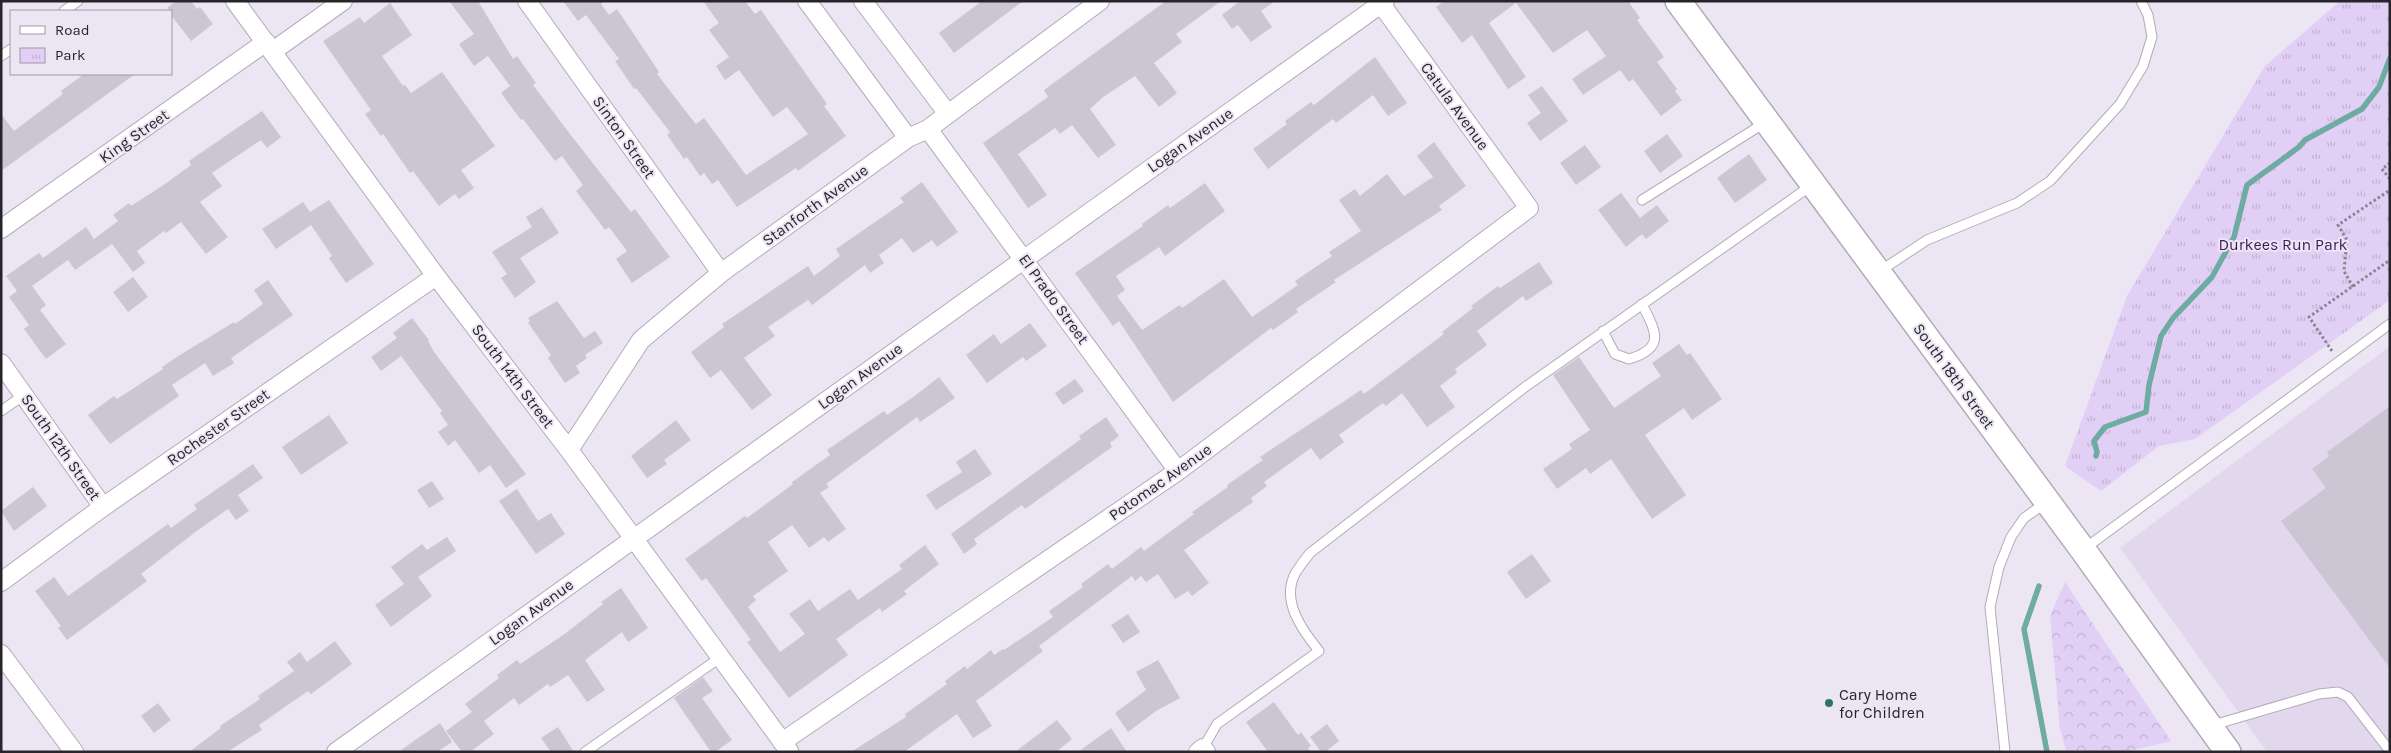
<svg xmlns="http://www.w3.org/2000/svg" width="2391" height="753" font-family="Karla,sans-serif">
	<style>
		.built { fill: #e2d8ed }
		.forest { fill: url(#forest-crowns) }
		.park { fill: url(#park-tufts) }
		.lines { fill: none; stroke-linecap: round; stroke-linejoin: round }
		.stream { stroke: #6eaba3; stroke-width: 5.5 }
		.building { fill: #ccc5d3 }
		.service-casing { stroke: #b2abb8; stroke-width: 11 }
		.minor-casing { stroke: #b2abb8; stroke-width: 20 }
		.secondary-casing { stroke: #b2abb8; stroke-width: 28 }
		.path { stroke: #8a8690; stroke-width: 3; stroke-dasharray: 2.5 2.5; stroke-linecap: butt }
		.service { stroke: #fff; stroke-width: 9 }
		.minor { stroke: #fff; stroke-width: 18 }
		.secondary { stroke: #fff; stroke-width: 25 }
		.poi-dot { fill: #2d7369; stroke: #ece6f4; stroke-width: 2 }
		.labels { text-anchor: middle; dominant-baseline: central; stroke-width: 4; stroke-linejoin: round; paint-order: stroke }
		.street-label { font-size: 16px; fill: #27252a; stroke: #ece6f4 }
		.park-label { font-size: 16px; fill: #40185d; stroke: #ece6f4 }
		.poi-label { font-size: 16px; fill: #27252a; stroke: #ece6f4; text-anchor: start }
	</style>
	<defs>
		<pattern id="forest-crowns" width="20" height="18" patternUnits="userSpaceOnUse" patternTransform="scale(1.25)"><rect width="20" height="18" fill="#e2cff5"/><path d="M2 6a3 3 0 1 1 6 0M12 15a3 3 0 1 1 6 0" fill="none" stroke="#c2b2d2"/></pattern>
		<pattern id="park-tufts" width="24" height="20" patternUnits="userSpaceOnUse" patternTransform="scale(1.25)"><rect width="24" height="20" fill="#e2cff5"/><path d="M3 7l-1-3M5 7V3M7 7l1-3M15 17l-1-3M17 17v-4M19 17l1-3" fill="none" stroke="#c2b2d2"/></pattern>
	</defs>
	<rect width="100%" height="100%" fill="#ece6f4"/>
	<path class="built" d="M 2390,346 L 2390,752 L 2267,752 L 2120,548 Z"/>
	<path class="forest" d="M 2065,582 L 2171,741 L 2125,752 L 2066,752 L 2060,728 L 2050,616 Z"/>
	<path class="park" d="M 2340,1 L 2390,1 L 2390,300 L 2195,439 L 2159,446 L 2101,491 L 2065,466 L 2127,296 L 2265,66 Z"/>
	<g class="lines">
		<path class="stream" d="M 2096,456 L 2097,452 L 2094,441 L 2105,427 L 2146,412 L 2149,385 L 2161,336 L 2173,318 L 2212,277 L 2234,237 L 2247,185 L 2299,147 L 2305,140 L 2362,109 L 2379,87 L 2390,58
			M 2039,586 L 2024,629 L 2047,752"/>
	</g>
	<path class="building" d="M 176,1 L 191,1 L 197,9 L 200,7 L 213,24 L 191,41 L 171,15 L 171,11 L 167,8 Z
		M 449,1 L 478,1 L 513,59 L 517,56 L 536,83 L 533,85 L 570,134 L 631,212 L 635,209 L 670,257 L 632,283 L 616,259 L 627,251 L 609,227 L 605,230 L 576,191 L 583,185 L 562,156 L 555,161 L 523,119 L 521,120 L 501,93 L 510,86 L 488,56 L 474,66 L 459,44 L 474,34 Z
		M 563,1 L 604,1 L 601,4 L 609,15 L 617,9 L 659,72 L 657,74 L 691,118 L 696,124 L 704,118 L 746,175 L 808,134 L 787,107 L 773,117 L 739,70 L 725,80 L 716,66 L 729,57 L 709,30 L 719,23 L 703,1 L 745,1 L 755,14 L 761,10 L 827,104 L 824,106 L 846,136 L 798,171 L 796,168 L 737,207 L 718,180 L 712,184 L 704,173 L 700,176 L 687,157 L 684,159 L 667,135 L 670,132 L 636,88 L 634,89 L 615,61 L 619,59 L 586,15 L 578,21 Z
		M 982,1 L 1023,1 L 954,53 L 939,33 Z
		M 1166,1 L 1221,1 L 1176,34 L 1182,42 L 1154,63 L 1177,93 L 1159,107 L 1135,76 L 1103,97 L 1090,109 L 1116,145 L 1098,158 L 1072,125 L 1060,134 L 1055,128 L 1018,154 L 1047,195 L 1028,208 L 983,143 L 1048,97 L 1044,90 Z
		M 1240,1 L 1275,1 L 1261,11 L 1272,27 L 1251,42 L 1238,25 L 1232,29 L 1222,15 Z
		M 1444,1 L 1628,1 L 1640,18 L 1637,20 L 1664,57 L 1657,62 L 1677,89 L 1675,91 L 1682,100 L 1661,116 L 1633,79 L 1629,82 L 1620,70 L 1583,95 L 1572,79 L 1606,56 L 1587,30 L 1553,53 L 1516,3 L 1489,23 L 1526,77 L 1508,89 L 1472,35 L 1462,43 L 1436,7 Z
		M 390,3 L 412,35 L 382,56 L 403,86 L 405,85 L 411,93 L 442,72 L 495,146 L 461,170 L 474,188 L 459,199 L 455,194 L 439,206 L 413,171 L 410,173 L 383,134 L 381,136 L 365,114 L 371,110 L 323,41 L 360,17 L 364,23 Z
		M 1375,57 L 1407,103 L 1388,116 L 1373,95 L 1336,123 L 1333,119 L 1268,169 L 1253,149 L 1287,124 L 1285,121 L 1311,102 L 1314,105 Z
		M 84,74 L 135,74 L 1,171 L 1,114 L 14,131 L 63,94 L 61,91 Z
		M 1542,86 L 1568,121 L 1540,141 L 1527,123 L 1541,113 L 1528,95 Z
		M 262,111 L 281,137 L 267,148 L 261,140 L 212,173 L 222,186 L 200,202 L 228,237 L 206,254 L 181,222 L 166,233 L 164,231 L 137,251 L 145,263 L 133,272 L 112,244 L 75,270 L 68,260 L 32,286 L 46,305 L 40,310 L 66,344 L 46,359 L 24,329 L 29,325 L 9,297 L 17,291 L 6,276 L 39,253 L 43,258 L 86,227 L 94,239 L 118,221 L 113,215 L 129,203 L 131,206 L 165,184 L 191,165 L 189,161 Z
		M 1667,134 L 1683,156 L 1660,173 L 1644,151 Z
		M 1434,142 L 1466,186 L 1439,206 L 1442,210 L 1334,280 L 1336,282 L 1296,309 L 1298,312 L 1273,330 L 1271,328 L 1173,402 L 1119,321 L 1113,326 L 1075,273 L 1143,226 L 1142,224 L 1168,205 L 1170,208 L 1205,183 L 1225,211 L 1165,256 L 1159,247 L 1116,276 L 1125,290 L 1117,296 L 1142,330 L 1180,305 L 1182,308 L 1224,279 L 1252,317 L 1298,285 L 1295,281 L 1332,256 L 1329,252 L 1361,231 L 1339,200 L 1355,189 L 1360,196 L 1387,174 L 1404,196 L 1433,177 L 1417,156 Z
		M 1585,145 L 1601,167 L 1576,185 L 1560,163 Z
		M 1749,154 L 1767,180 L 1735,203 L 1717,178 Z
		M 922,182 L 958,232 L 937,247 L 932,240 L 913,253 L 902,238 L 879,255 L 884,263 L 870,273 L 865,265 L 812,305 L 808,300 L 768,327 L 775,336 L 744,358 L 772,395 L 752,410 L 721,370 L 710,378 L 691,352 L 724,327 L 722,324 L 808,266 L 814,276 L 840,256 L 836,249 L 904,202 L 900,198 Z
		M 1621,193 L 1640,218 L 1657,205 L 1669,221 L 1646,239 L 1642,234 L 1626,247 L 1598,210 Z
		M 329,200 L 374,264 L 346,283 L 329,258 L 332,256 L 311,225 L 276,249 L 262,229 L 303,202 L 310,212 Z
		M 542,207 L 559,233 L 520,258 L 536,282 L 515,298 L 501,278 L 507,274 L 492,252 L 532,227 L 526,217 Z
		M 1539,262 L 1553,283 L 1526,301 L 1523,296 L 1477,331 L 1487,345 L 1455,369 L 1457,373 L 1440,386 L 1455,407 L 1427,427 L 1402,393 L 1386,406 L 1383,403 L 1339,435 L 1344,442 L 1320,460 L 1311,448 L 1264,482 L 1267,486 L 1251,498 L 1253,502 L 1184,550 L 1209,583 L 1192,596 L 1188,591 L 1175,599 L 1158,574 L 1146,582 L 1141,576 L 1135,581 L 1132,576 L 1039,646 L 1043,651 L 976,701 L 992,726 L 973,738 L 957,714 L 904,752 L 851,752 L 906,717 L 905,714 L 947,684 L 945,681 L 965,666 L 967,669 L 991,650 L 994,655 L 1003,649 L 1004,650 L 1053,617 L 1049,611 L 1083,587 L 1081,584 L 1108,564 L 1112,569 L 1141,547 L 1144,551 L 1194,514 L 1192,512 L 1228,487 L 1227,485 L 1263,460 L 1260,457 L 1361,390 L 1364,394 L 1444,334 L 1442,332 L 1473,308 L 1471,306 L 1498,286 L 1500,288 Z
		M 133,277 L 148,297 L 128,312 L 113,292 Z
		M 268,280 L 293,315 L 231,358 L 234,363 L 213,376 L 205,363 L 172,385 L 179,396 L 110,444 L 88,415 L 114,396 L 117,399 L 163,369 L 162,367 L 180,355 L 234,322 L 235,324 L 263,304 L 254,290 Z
		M 557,301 L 584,338 L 595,331 L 603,343 L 585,355 L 587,358 L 576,366 L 580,373 L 565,383 L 548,358 L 551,355 L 528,323 L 530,321 L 528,318 Z
		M 412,318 L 429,340 L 428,341 L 434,352 L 526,474 L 506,488 L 490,465 L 479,473 L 455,440 L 448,446 L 438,432 L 448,425 L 440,413 L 442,411 L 401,356 L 381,371 L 371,357 L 397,338 L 393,333 Z
		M 1030,323 L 1047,346 L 1026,361 L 1023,357 L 987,383 L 966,355 L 994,334 L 1001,344 Z
		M 1679,344 L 1687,355 L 1690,353 L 1722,399 L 1692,420 L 1684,408 L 1645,435 L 1686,495 L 1652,519 L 1611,459 L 1590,474 L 1586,468 L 1557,489 L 1543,469 L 1572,449 L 1569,444 L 1590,430 L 1553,375 L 1579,357 L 1614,408 L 1661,376 L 1652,363 Z
		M 939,377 L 955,398 L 920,422 L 917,417 L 826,484 L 829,487 L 820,493 L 846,529 L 828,542 L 824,537 L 809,548 L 792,525 L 768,542 L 788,571 L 753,596 L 756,600 L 748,607 L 780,652 L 805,634 L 789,614 L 810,599 L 818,611 L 850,589 L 858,600 L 902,569 L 899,565 L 925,545 L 939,564 L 904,591 L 907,594 L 882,612 L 880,608 L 836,639 L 848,655 L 789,698 L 747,642 L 751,640 L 706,578 L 702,581 L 685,559 L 745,516 L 747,518 L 793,484 L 792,482 L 830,455 L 827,450 L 884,411 L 887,415 L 916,395 Z
		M 1075,379 L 1084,391 L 1063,405 L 1055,393 Z
		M 2390,406 L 2390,668 L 2281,521 L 2326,488 L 2312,469 L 2329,456 L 2327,452 Z
		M 329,415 L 348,443 L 301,475 L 282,447 Z
		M 1106,417 L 1119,436 L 1110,443 L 1112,447 L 1025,509 L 1022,505 L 974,539 L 977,544 L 964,554 L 951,534 L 1081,439 L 1079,436 Z
		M 676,420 L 691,440 L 664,460 L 667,464 L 647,478 L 631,456 Z
		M 975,449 L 992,474 L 936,510 L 926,495 L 962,472 L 956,462 Z
		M 253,464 L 263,478 L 238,495 L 249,511 L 236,520 L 228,509 L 198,530 L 141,574 L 147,581 L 67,640 L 58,628 L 61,626 L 35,591 L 54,577 L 68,596 L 168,524 L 171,528 L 197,509 L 194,505 Z
		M 432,481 L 444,499 L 429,508 L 417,490 Z
		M 33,487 L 47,506 L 14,531 L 1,511 Z
		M 517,489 L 538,521 L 551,513 L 565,534 L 536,554 L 499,501 Z
		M 447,537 L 456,551 L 418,577 L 432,596 L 391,627 L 375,605 L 404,584 L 391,567 L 422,544 L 427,550 Z
		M 1532,554 L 1551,581 L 1526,599 L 1507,572 Z
		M 621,588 L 648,628 L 628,642 L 622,632 L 585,660 L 605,690 L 587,702 L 568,675 L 550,687 L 548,684 L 519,705 L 514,698 L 484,721 L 494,734 L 470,752 L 462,752 L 446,731 L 472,712 L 465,704 L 499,678 L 497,675 L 517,660 L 520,664 L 566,633 L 603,604 L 601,602 Z
		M 1128,614 L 1140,632 L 1123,643 L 1111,625 Z
		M 335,641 L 352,664 L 311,694 L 308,691 L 259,725 L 262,730 L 227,752 L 189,752 L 221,728 L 220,726 L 260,699 L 258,696 L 294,671 L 287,662 L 300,652 L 307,662 Z
		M 1158,660 L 1180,698 L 1156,711 L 1128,732 L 1115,713 L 1146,690 L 1136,672 Z
		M 703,677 L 713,691 L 702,698 L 732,740 L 715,752 L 711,752 L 674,698 Z
		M 1274,702 L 1298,735 L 1301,732 L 1311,746 L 1308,748 L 1311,752 L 1268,752 L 1246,722 Z
		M 158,703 L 171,720 L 154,733 L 141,716 Z
		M 1057,720 L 1072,739 L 1056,752 L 1015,752 Z
		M 440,723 L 452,742 L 437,752 L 398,752 Z
		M 1327,724 L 1339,741 L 1325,752 L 1321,752 L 1310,737 Z
		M 558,727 L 574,752 L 551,752 L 541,738 Z
		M 1111,728 L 1127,752 L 1078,752 Z"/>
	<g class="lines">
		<g class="service-casing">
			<path id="service" d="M 64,11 L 78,1
				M 1,56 L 11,49
				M 1642,200 L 1766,122
				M 1880,271 L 1927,240 L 2017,203 L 2050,181 L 2120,104 L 2143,66 L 2152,37 L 2148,15 L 2141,1
				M 1603,331 L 1615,354 L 1629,359 C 1666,348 1656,332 1642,304
				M 1,411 L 24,395
				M 2084,549 L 2390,324
				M 2210,726 L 2319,694 L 2338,692 L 2348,697 L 2390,751
				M 1203,748 L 1217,724 L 1319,651 C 1302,630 1280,600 1296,572 C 1300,566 1305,559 1310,553 L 1525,387 L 1812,185
				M 585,752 L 721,657
				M 2005,752 L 1990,607 L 1999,567 L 2011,537 L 2024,518 L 2047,502"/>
		</g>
		<g class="minor-casing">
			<path id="minor" d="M 235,1 L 436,276 L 569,450 L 789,751
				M 527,1 L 721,273
				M 807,1 L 908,138
				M 863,1 L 948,114
				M 273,51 L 343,1
				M 928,129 L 1178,471
				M 1,229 L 266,42
				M 1,363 L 103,507
				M 569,450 L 641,340 L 721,273 L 908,138 L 928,129 L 1100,1
				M 1,582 L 103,507 L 436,276
				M 1,654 L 74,752
				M 782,742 L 1178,471 L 1529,208 L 1381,4
				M 336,752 L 1385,1
				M 1198,752 L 1203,748 L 1206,752"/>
		</g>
		<g class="secondary-casing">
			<path id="secondary" d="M 1678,1 L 2083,550 L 2228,752"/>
		</g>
		<path class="path" d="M 2390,163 L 2382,169 L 2390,179
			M 2353,287 L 2344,271 L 2347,240 L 2338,225 L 2390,190
			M 2332,351 L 2309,317 L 2390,260"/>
		<use href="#service" class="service"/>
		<use href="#minor" class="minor"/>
		<use href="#secondary" class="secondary"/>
	</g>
	<circle class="poi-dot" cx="1829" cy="703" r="5"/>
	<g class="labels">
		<g class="street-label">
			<text transform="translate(1455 106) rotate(54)">Catula Avenue</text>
			<text transform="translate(134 136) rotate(-35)">King Street</text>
			<text transform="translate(624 137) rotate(55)">Sinton Street</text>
			<text transform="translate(1190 140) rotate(-35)">Logan Avenue</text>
			<text transform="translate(815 205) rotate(-36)">Stanforth Avenue</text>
			<text transform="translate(1054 299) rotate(54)">El Prado Street</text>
			<text transform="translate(513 376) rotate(53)">South 14th Street</text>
			<text transform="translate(860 376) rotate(-36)">Logan Avenue</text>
			<text transform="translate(1954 376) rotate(54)">South 18th Street</text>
			<text transform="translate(218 427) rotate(-35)">Rochester Street</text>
			<text transform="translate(61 447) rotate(55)">South 12th Street</text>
			<text transform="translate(1160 482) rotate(-35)">Potomac Avenue</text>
			<text transform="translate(531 612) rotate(-36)">Logan Avenue</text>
		</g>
		<g class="park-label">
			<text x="2283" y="244">Durkees Run Park</text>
		</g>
		<g class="poi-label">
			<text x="1839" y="694">Cary Home<tspan x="1839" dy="18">for Children</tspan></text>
		</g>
	</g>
	<rect width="2391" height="753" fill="none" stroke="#27252a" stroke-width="5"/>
	<rect x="10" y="10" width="162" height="65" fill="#ece6f4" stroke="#9d99a3"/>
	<rect x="20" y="26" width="25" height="8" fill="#ffffff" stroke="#9d99a3"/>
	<text x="55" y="35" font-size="15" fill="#27252a">Road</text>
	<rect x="20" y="48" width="25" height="15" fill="url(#park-tufts)" stroke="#9d99a3"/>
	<text x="55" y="60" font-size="15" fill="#27252a">Park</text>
</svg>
